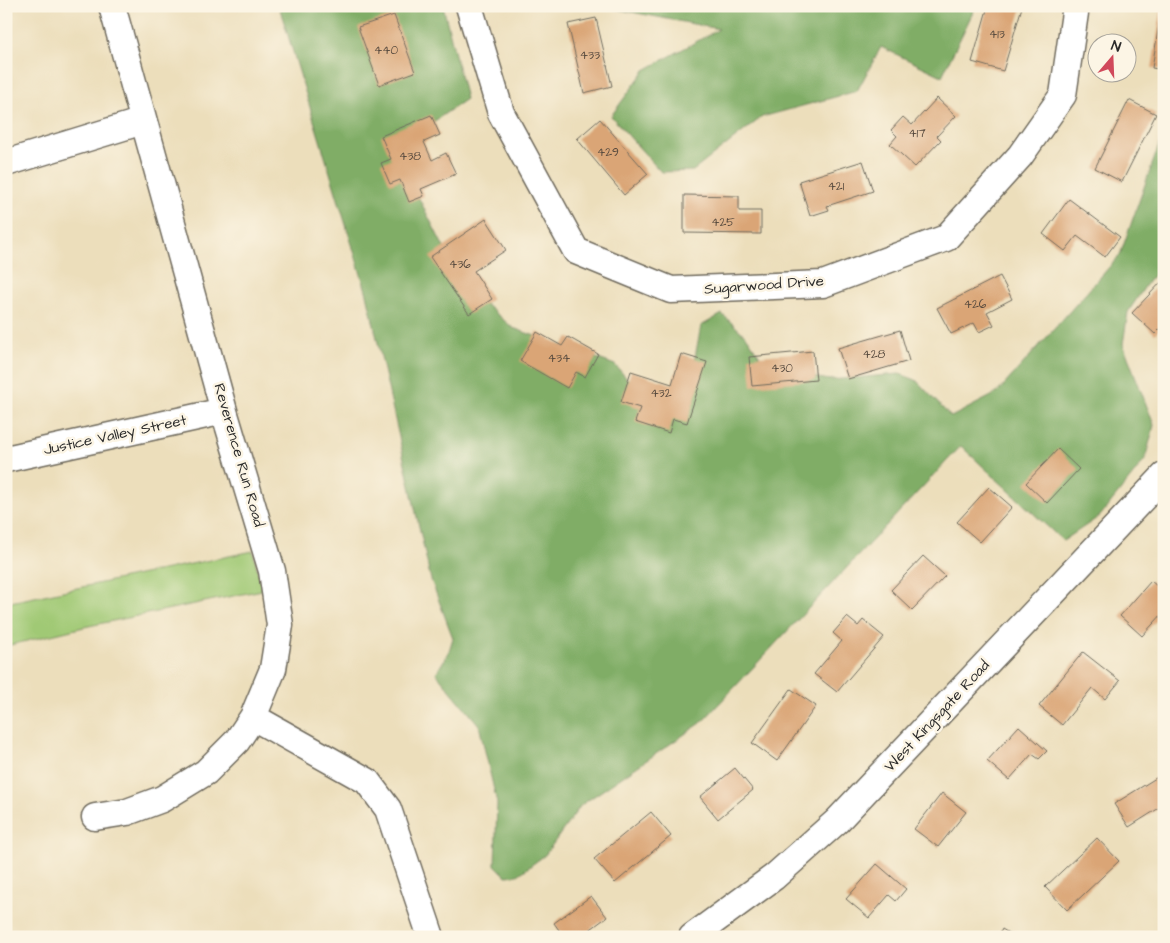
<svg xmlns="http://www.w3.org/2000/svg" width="1170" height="943" font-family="'Architects Daughter',sans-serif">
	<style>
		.green { fill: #a0c975; stroke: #667a50 }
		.forest { fill: #80ad66; stroke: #566c48 }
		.building { fill: #daa576 }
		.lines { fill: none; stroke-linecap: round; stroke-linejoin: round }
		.minor-casing { stroke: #6f6a5d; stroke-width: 29 }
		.minor { stroke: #fff; stroke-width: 26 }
		.labels { text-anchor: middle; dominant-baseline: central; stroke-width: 5; stroke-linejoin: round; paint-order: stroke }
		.number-label { font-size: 12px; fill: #574a3e }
		.street-label { font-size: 15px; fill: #2b2b2b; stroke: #fcf5e5 }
	</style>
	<rect width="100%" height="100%" fill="#fcf5e5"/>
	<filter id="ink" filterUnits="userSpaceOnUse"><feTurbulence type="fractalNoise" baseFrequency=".02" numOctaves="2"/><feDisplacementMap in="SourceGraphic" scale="10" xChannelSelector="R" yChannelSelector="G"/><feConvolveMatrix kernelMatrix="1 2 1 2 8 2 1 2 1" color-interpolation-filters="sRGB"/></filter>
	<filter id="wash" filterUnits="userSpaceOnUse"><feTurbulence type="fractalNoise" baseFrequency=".0096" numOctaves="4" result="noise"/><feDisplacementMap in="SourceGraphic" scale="20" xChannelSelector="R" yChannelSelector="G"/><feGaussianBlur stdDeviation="1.12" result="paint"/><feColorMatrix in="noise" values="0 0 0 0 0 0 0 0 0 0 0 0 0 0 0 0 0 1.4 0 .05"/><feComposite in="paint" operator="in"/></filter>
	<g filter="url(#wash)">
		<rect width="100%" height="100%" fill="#ecdebb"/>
		<path class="green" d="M 253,551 L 262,590 L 84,627 L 6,646 L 6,603 Z"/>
		<path class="forest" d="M 279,6 L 443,6 L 466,99 L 406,141 L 403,167 L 463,285 L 513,328 L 615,365 L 647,401 L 689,388 L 701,326 L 722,314 L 747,337 L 769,370 L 830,380 L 900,374 L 916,380 L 951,417 L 997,393 L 1120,255 L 1164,131 L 1164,267 L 1150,279 L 1128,312 L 1123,344 L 1154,425 L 1145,460 L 1100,516 L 1063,541 L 961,446 L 701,723 L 581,805 L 545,855 L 518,875 L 506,876 L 495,865 L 497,803 L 479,725 L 436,673 L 448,654 L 453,638 L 431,580 L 367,294 Z
			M 976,6 L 942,76 L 881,47 L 857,91 L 762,117 L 693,171 L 661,172 L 611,116 L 645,70 L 719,29 L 601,6 Z"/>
		<g id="blocks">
			<path class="building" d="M 988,6 L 1022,7 L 1003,71 L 972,62 Z
				M 1162,6 L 1164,6 L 1164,70 L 1152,68 Z
				M 394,15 L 415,72 L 379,85 L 358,27 Z
				M 596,18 L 612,86 L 584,93 L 568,24 Z
				M 937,98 L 956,116 L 937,136 L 941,140 L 915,167 L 890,144 L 897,136 L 891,130 L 903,117 L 912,125 Z
				M 1129,100 L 1156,114 L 1122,182 L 1095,168 Z
				M 431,115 L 440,135 L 424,142 L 432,160 L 446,153 L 456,174 L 421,189 L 424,196 L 409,202 L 400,180 L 390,184 L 381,163 L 391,159 L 381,136 Z
				M 600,119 L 648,174 L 624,195 L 577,139 Z
				M 863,161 L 873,191 L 827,206 L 829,210 L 810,216 L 799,181 Z
				M 684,195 L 739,196 L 739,211 L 761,211 L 761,234 L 684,233 Z
				M 1069,199 L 1120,237 L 1105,257 L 1077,236 L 1065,251 L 1043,234 Z
				M 486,219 L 506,250 L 474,271 L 492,299 L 469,314 L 430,257 Z
				M 1000,276 L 1012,299 L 987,312 L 994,325 L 979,332 L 974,323 L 951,334 L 937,308 Z
				M 1164,279 L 1164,325 L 1155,334 L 1132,313 Z
				M 900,330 L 909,361 L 848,379 L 838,348 Z
				M 537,332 L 562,346 L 568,337 L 598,354 L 585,377 L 576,372 L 567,388 L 520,361 Z
				M 813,351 L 816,380 L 752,386 L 749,357 Z
				M 681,354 L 707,362 L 687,423 L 673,419 L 669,433 L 635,422 L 640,408 L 621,402 L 631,371 L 672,384 Z
				M 1058,449 L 1079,469 L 1047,503 L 1026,483 Z
				M 989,487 L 1012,507 L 980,542 L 957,522 Z
				M 923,556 L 945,576 L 912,610 L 891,590 Z
				M 1151,581 L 1164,592 L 1164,612 L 1142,636 L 1120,616 Z
				M 847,617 L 858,626 L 863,620 L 884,637 L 837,692 L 814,674 L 842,641 L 833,633 Z
				M 1083,652 L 1120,681 L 1105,699 L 1092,688 L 1062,725 L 1039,706 Z
				M 791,689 L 816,706 L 777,761 L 752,743 Z
				M 1019,726 L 1047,751 L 1039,759 L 1032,754 L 1009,780 L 987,761 Z
				M 735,768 L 753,790 L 718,819 L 700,797 Z
				M 1164,773 L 1164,805 L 1129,827 L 1114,804 Z
				M 942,793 L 966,812 L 938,847 L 914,829 Z
				M 651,812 L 671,836 L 615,883 L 594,859 Z
				M 1097,838 L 1119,861 L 1067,910 L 1045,887 Z
				M 877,864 L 906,889 L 896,901 L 889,895 L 869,918 L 846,899 Z
				M 591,896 L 607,917 L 580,937 L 564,937 L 554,923 Z
				M 1002,929 L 1015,937 L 998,937 Z"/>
		</g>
	</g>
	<g filter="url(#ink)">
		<use href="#blocks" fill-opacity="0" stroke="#6f6a5d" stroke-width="1"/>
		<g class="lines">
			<g class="minor-casing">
				<path id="minor" d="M 469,6 L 501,113 L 576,251 L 671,290 L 823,284 L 946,238 L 1020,156 L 1063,95 L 1076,6
					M 6,163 L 143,121
					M 6,459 L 224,411
					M 253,717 L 367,781 L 388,809 L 431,937
					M 95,817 L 127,812 L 162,799 L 206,772 L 237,741 L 253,717 L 273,669 L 280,625 L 272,571 L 224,411 L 112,6
					M 692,937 L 774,877 L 837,821 L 1164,476"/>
			</g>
			<use href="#minor" class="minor"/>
		</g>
	</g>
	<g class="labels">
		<g class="number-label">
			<text x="997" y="34">413</text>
			<text x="386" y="50">440</text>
			<text x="590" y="55">433</text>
			<text x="917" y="133">417</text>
			<text x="608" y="152">429</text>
			<text x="410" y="156">438</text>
			<text x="836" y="186">421</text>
			<text x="723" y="222">425</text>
			<text x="460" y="264">436</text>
			<text x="975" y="304">426</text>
			<text x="874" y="354">428</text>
			<text x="559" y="358">434</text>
			<text x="782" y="368">430</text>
			<text x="661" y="393">432</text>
		</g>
		<g class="street-label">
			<text transform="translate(764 285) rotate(-4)">Sugarwood Drive</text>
			<text transform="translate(115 435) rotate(-12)">Justice Valley Street</text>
			<text transform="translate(239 455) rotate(74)">Reverence Run Road</text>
			<text transform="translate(937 716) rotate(-47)">West Kingsgate Road</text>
		</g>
	</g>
	<rect width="1170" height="943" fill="none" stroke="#fcf5e5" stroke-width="25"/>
	<g transform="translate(1112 58) rotate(19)"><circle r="24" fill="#fcf5e5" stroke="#a8a49b"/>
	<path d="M0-4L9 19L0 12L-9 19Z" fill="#d1495b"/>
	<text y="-8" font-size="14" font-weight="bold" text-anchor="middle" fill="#2b2b2b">N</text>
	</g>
</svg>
